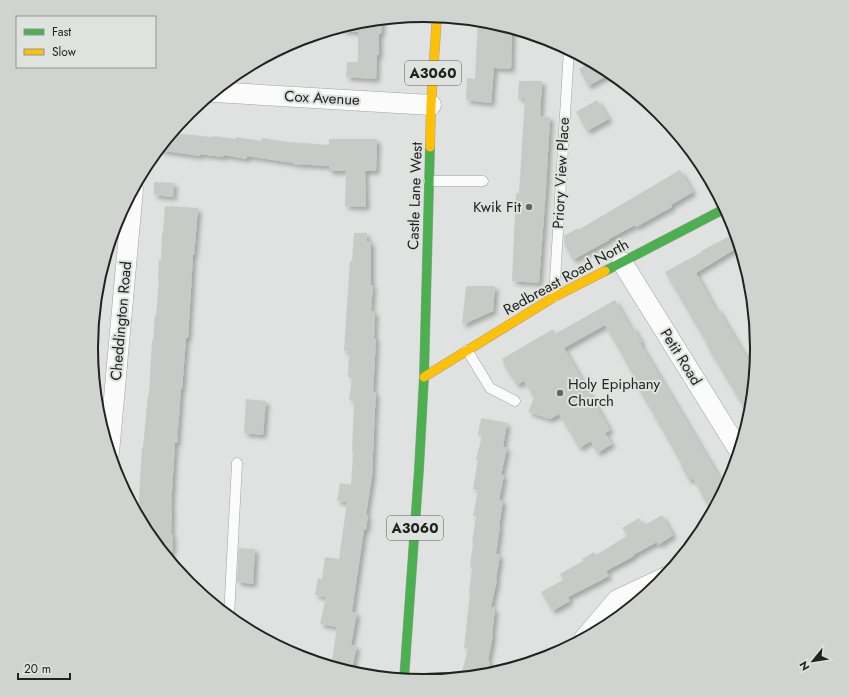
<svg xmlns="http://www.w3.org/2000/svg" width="849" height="697" font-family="Jost,sans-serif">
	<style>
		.building { fill: #c8cac8; filter: url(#shadow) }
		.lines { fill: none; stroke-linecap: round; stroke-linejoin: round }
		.lane-casing { stroke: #a1a3a2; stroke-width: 11 }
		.street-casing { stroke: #a1a3a2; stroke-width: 21 }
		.fast-casing { stroke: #a1a3a2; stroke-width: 10 }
		.slow-casing { stroke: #a1a3a2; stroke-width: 10 }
		.lane { stroke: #fafbfa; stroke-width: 10 }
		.street { stroke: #fafbfa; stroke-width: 20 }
		.fast { stroke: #4caf50; stroke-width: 9 }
		.slow { stroke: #ffc107; stroke-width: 9 }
		.poi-dot { fill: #646664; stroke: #dee3df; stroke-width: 1.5 }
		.labels { text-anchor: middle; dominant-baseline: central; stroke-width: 4; stroke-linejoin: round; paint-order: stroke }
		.shield { fill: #dee3df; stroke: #5a5d5a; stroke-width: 1 }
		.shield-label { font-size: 14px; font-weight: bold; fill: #212321 }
		.street-label { font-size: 15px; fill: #212321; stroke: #dee3df }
		.poi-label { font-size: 15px; fill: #212321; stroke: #dee3df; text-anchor: end }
		.rim { fill: none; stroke: #212321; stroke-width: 2 }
	</style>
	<defs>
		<filter id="shadow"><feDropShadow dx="3.5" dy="3.5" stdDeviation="2" flood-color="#0004"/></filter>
	</defs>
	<rect width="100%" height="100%" fill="#dfe2e0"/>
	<path class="building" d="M 382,19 L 381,34 L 379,34 L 379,55 L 377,55 L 376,79 L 346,77 L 347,62 L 358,62 L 358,32 L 341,30 L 341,27 L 360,21 Z
		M 478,20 L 490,21 L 512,28 L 511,69 L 494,68 L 491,103 L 466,100 L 467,78 L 475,79 Z
		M 591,61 L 612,73 L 588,86 L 579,69 Z
		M 519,81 L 542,81 L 540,116 L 550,117 L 546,188 L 539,283 L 512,281 L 516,193 L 519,194 L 525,99 L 518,99 Z
		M 597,100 L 609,119 L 587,131 L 576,112 Z
		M 172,133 L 212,137 L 213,136 L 236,139 L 236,137 L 261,141 L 262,138 L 288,142 L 329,145 L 329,139 L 377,139 L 376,171 L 365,171 L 366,207 L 345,206 L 346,171 L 329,171 L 329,166 L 293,164 L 293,163 L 247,156 L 247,159 L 224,155 L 223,157 L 200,154 L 200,156 L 158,150 Z
		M 680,170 L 693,192 L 671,205 L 672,207 L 661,213 L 636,227 L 635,225 L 609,239 L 609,240 L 573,260 L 564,243 L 564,236 L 578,228 L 578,230 Z
		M 154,182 L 174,183 L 173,197 L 154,195 Z
		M 165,206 L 198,208 L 194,255 L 193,255 L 188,338 L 186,338 L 182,389 L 181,389 L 177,443 L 175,443 L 171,507 L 172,507 L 171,534 L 173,534 L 172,553 L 162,552 L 147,534 L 138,517 L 142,448 L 143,448 L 148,395 L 149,395 L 152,341 L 153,341 L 155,315 L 156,315 L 159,280 L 158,279 L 159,260 L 161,260 L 162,233 L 163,233 Z
		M 354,233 L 367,233 L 367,241 L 371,241 L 371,285 L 373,285 L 371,311 L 375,312 L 374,338 L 376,338 L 373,392 L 376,392 L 375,408 L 372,476 L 366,515 L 368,515 L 366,530 L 364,530 L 356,584 L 352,612 L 357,613 L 351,645 L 357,646 L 351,673 L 331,667 L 337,627 L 320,624 L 326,597 L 315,595 L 318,578 L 322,579 L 325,557 L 339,559 L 347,502 L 337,501 L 340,483 L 351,485 L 353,453 L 352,453 L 354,401 L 349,400 L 352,378 L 348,377 L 349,352 L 344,351 L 350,261 L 352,261 Z
		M 736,233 L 740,246 L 696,273 L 716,310 L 718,309 L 756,374 L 750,418 L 714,358 L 706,344 L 707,344 L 665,272 L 702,252 L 701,251 Z
		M 466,286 L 495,286 L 493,311 L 462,325 Z
		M 615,300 L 631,328 L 633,327 L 642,343 L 640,343 L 726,489 L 712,514 L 693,478 L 689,481 L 681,466 L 682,465 L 634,381 L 636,380 L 605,325 L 564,348 L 610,430 L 605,433 L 612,444 L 597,453 L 591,441 L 579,448 L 559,414 L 550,419 L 528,412 L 534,398 L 524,381 L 517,385 L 504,366 L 505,366 L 502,359 L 553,329 L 555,334 Z
		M 246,399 L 266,401 L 263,435 L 244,433 Z
		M 481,418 L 507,423 L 503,447 L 507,448 L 501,475 L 504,475 L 499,500 L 503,500 L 499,527 L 500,527 L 496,554 L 500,555 L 496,580 L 497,580 L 491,607 L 495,608 L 492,635 L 493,635 L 488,661 L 490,662 L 487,676 L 481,676 L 462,672 L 468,649 L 464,648 L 470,593 L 469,592 L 472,568 L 470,567 L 473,543 L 472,543 L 476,516 L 473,516 L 478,490 L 473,489 L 478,460 L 476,460 L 482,436 L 478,435 Z
		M 662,515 L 673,535 L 658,545 L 657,542 L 633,555 L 634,556 L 606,571 L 609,576 L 568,597 L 570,601 L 552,611 L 541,592 L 563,580 L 560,574 L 583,561 L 582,559 L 594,552 L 596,555 L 627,536 L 622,528 L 639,518 L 643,526 Z
		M 239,548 L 255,549 L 253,584 L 237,582 Z"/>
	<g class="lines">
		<g class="lane-casing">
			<path id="lane" d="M 429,181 L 483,181
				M 554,297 L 569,49
				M 467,350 L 490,388 L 515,401
				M 229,617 L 237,463"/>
		</g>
		<g class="street-casing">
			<path id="street" d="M 214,92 L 431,105
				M 622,262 L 740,452
				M 109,453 L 133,189
				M 584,639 L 617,600 L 666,577"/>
		</g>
		<g class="fast-casing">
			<path id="fast" d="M 605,271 L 726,208
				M 404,680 L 419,469 L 424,377 L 430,147"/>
		</g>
		<g class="slow-casing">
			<path id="slow" d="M 430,147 L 431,105 L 437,16
				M 424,377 L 554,297 L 605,271"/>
		</g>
		<use href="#lane" class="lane"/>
		<use href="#street" class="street"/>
		<use href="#fast" class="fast"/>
		<use href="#slow" class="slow"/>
	</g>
	<g class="poi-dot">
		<circle cx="529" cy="207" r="4"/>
		<circle cx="560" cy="393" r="4"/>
	</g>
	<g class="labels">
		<g class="shield">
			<rect x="405" y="61" width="56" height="24" rx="3"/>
			<rect x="387" y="516" width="56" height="24" rx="3"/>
		</g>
		<g class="shield-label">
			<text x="433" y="73">A3060</text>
			<text x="415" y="528">A3060</text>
		</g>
		<g class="street-label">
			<text transform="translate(322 98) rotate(3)">Cox Avenue</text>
			<text transform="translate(561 173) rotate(-87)">Priory View Place</text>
			<text transform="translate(415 196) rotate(-88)">Castle Lane West</text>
			<text transform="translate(566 277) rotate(-29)">Redbreast Road North</text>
			<text transform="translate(121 321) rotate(-85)">Cheddington Road</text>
			<text transform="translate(681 357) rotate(58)">Petit Road</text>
		</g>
		<g class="poi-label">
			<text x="521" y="207">Kwik Fit</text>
			<text x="568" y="384" text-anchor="start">Holy Epiphany<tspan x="568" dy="17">Church</tspan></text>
		</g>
	</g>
	<path d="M0 0H849V697H0ZM98 348a326 326 0 1 1 652 0a326 326 0 1 1-652 0Z" fill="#cfd4d0" fill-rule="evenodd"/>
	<path class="rim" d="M98 348a326 326 0 1 1 652 0a326 326 0 1 1-652 0Z"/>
	<rect x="16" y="16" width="140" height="52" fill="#dee3df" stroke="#929693"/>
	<rect x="24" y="29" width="20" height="6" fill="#4caf50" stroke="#929693"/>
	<text x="52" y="36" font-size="12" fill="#212321">Fast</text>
	<rect x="24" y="49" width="20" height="6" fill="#ffc107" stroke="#929693"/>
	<text x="52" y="56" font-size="12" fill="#212321">Slow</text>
	<g transform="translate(813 661) rotate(240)" stroke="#dee3df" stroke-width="3" paint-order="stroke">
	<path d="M0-3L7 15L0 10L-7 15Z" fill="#212321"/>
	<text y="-6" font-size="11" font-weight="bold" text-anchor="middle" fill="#212321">N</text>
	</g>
	<path d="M18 673v6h52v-6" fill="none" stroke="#212321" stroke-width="2"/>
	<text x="24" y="673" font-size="12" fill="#212321" stroke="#dee3df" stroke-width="3" paint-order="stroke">20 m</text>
</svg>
